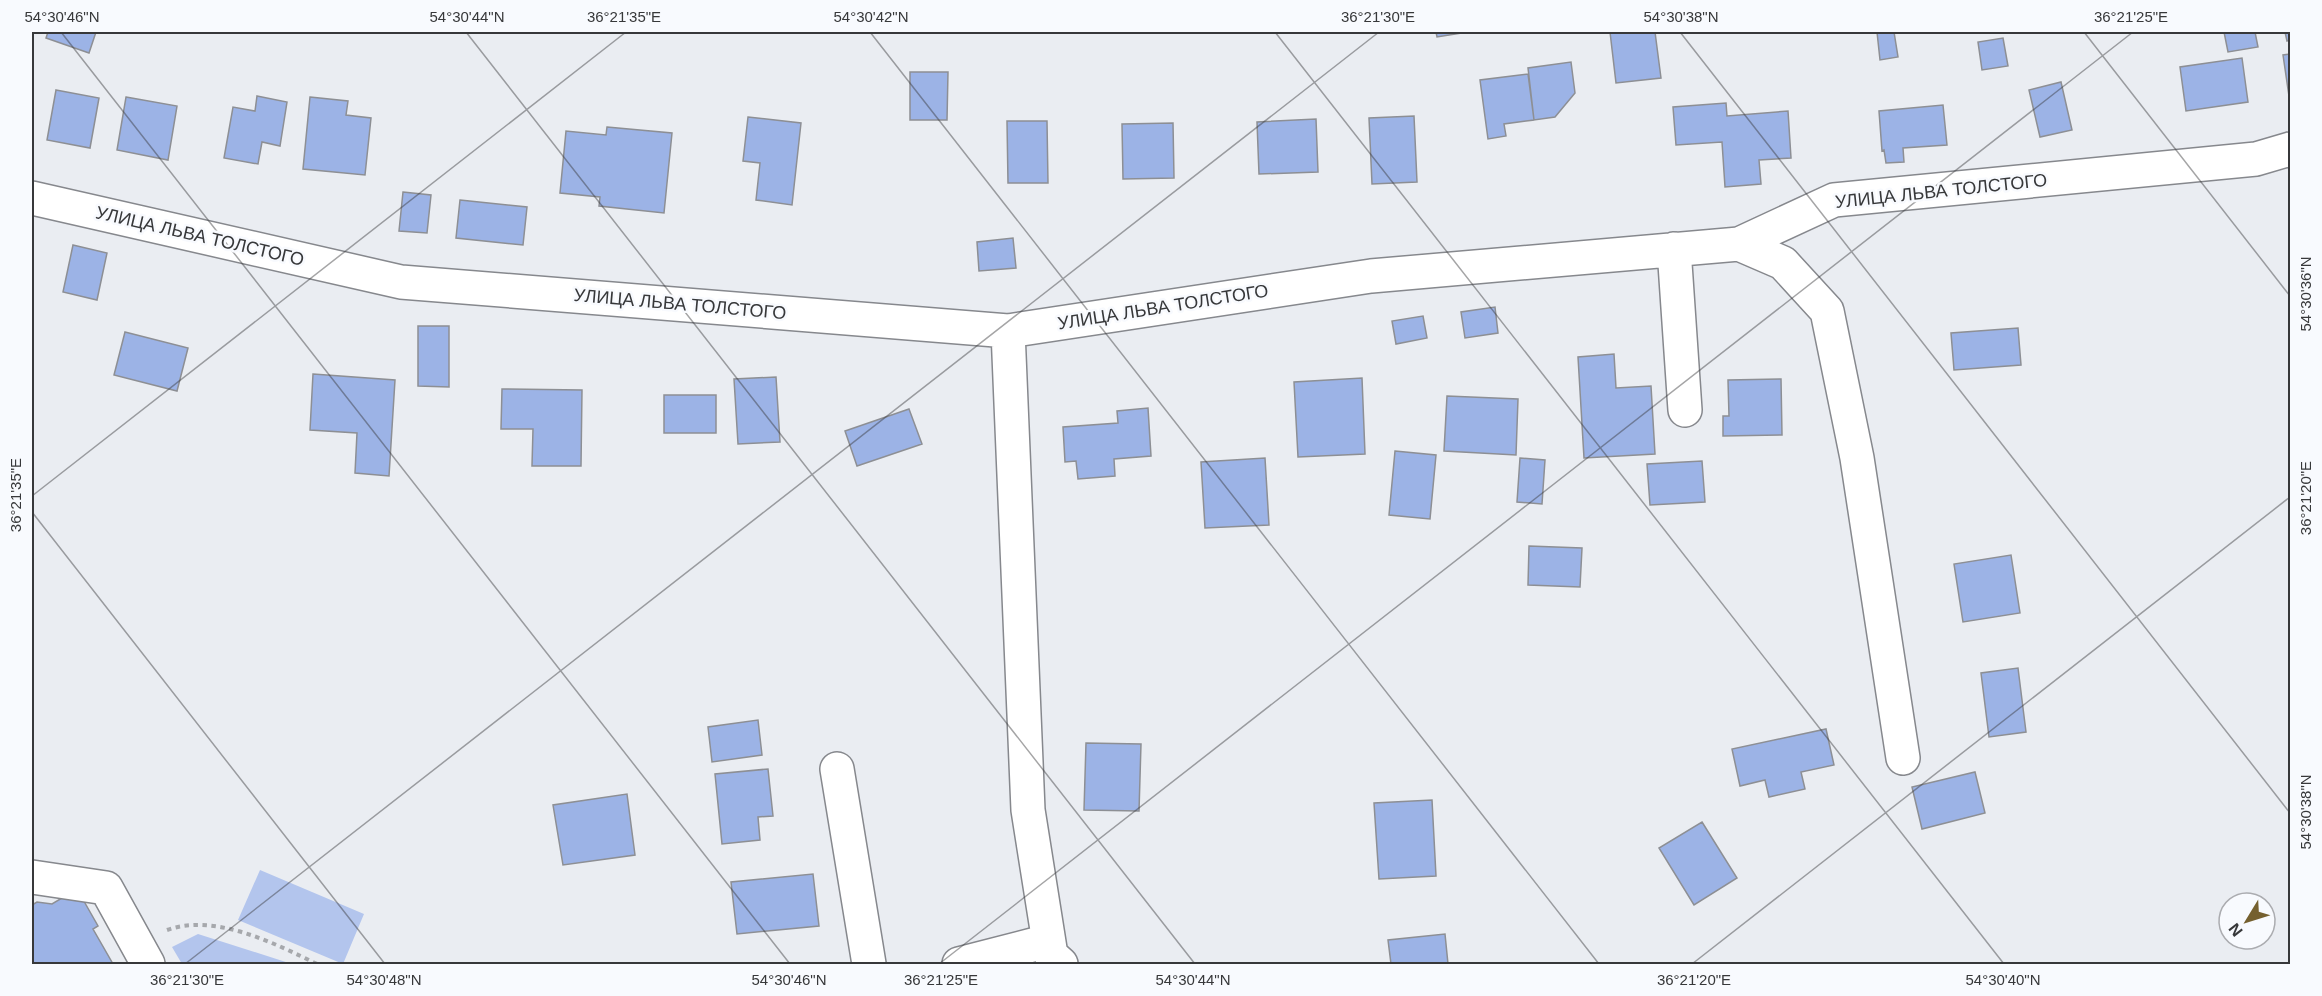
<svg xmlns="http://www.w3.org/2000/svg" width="2322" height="996" font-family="Arial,sans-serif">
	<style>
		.green { fill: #b3c5ed }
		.building { fill: #9cb3e6; stroke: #8d8f94; stroke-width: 1.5 }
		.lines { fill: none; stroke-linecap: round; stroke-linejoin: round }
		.minor-casing { stroke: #86888d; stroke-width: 36 }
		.path { stroke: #a6a8ac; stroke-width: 4; stroke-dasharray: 4.5 4.5; stroke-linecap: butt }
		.minor { stroke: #fff; stroke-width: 33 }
		.ticks { fill: none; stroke: #37383a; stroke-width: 1.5; stroke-opacity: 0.45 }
		.labels { text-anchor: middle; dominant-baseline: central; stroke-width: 5; stroke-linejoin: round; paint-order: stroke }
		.street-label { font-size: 18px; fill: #37383a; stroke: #f8fafe }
		.neatline { fill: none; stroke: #37383a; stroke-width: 2 }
		.ticks-label { font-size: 15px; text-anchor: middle; fill: #37383a }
	</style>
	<rect width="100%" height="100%" fill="#eaedf2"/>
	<path class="green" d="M 260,870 L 364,914 L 343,964 L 238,920 Z
		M 198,934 L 292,964 L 182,964 L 172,947 Z"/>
	<path class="building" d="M 48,32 L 96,32 L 89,53 L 46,38 Z
		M 1436,32 L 1468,32 L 1437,37 Z
		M 1610,32 L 1655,32 L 1661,78 L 1616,83 Z
		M 1877,32 L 1894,32 L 1898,57 L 1880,60 Z
		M 2224,32 L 2255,32 L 2258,47 L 2228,52 Z
		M 2285,32 L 2290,32 L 2290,40 L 2287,41 Z
		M 2003,38 L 2008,66 L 1982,70 L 1978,42 Z
		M 2290,54 L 2290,103 L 2283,55 Z
		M 2242,58 L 2248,102 L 2186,111 L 2180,67 Z
		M 1571,62 L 1575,93 L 1555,117 L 1534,120 L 1528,68 Z
		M 910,72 L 948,72 L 947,120 L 910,120 Z
		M 1528,74 L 1534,120 L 1504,124 L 1506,136 L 1488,139 L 1480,80 Z
		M 2061,82 L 2072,130 L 2040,137 L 2029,90 Z
		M 56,90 L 99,98 L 90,148 L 47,140 Z
		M 257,96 L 287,102 L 280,146 L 262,142 L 258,164 L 224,158 L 233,107 L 255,111 Z
		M 126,97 L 177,106 L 168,160 L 117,150 Z
		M 310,97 L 348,101 L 346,115 L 371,118 L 365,175 L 303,169 Z
		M 1726,103 L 1727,116 L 1788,111 L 1791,158 L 1759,160 L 1761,184 L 1725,187 L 1722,142 L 1676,145 L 1673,107 Z
		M 1943,105 L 1947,145 L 1903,148 L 1904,162 L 1886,163 L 1884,150 L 1882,151 L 1879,111 Z
		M 1414,116 L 1417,182 L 1372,184 L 1369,118 Z
		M 748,117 L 801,123 L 792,205 L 756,200 L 760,163 L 743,161 Z
		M 1316,119 L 1318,172 L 1259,174 L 1257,122 Z
		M 1007,121 L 1047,121 L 1048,183 L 1008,183 Z
		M 1173,123 L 1174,178 L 1123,179 L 1122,124 Z
		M 607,127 L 672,133 L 664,213 L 599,206 L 600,197 L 560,193 L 566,131 L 606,135 Z
		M 403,192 L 431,195 L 427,233 L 399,231 Z
		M 460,200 L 527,207 L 523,245 L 456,238 Z
		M 1013,238 L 1016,268 L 979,271 L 977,242 Z
		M 73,245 L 107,253 L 97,300 L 63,292 Z
		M 1495,307 L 1498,333 L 1465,338 L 1461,312 Z
		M 1423,316 L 1427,338 L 1396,344 L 1392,321 Z
		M 418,326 L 449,326 L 449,387 L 418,386 Z
		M 2018,328 L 2021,365 L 1954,370 L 1951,333 Z
		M 125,332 L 188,348 L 177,391 L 114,375 Z
		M 1614,354 L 1616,388 L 1651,386 L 1655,454 L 1584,458 L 1578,357 Z
		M 313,374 L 395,380 L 389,476 L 355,473 L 357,433 L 310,430 Z
		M 776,377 L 780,442 L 738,444 L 734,379 Z
		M 1362,378 L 1365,454 L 1298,457 L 1294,382 Z
		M 1781,379 L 1782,435 L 1723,436 L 1723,416 L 1729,416 L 1728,380 Z
		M 502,389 L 582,390 L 581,466 L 532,466 L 533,429 L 501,429 Z
		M 664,395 L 716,395 L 716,433 L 664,433 Z
		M 1447,396 L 1518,399 L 1516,455 L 1444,451 Z
		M 1148,408 L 1151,456 L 1114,459 L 1115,476 L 1078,479 L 1076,461 L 1065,462 L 1063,427 L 1118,423 L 1117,411 Z
		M 909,409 L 922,444 L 857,466 L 845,431 Z
		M 1395,451 L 1436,455 L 1430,519 L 1389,515 Z
		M 1265,458 L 1269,525 L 1205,528 L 1201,462 Z
		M 1520,458 L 1545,460 L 1542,504 L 1517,502 Z
		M 1702,461 L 1705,502 L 1650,505 L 1647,464 Z
		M 1529,546 L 1582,548 L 1580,587 L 1528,585 Z
		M 2011,555 L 2020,613 L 1963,622 L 1954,564 Z
		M 2018,668 L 2026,732 L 1989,737 L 1981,673 Z
		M 758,720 L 762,755 L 712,762 L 708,727 Z
		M 1826,729 L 1834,765 L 1801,772 L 1805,789 L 1769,797 L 1765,780 L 1740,786 L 1732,749 Z
		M 1086,743 L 1141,744 L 1139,811 L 1084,810 Z
		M 768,769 L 773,816 L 758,817 L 760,840 L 722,844 L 715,774 Z
		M 1975,772 L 1985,813 L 1922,829 L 1912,787 Z
		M 627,794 L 635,855 L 563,865 L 553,805 Z
		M 1432,800 L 1436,876 L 1379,879 L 1374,803 Z
		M 1702,822 L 1737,878 L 1694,905 L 1659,848 Z
		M 813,874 L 819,926 L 737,934 L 731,882 Z
		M 77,889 L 98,926 L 93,929 L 113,964 L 32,964 L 32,905 L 37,902 L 52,904 Z
		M 1445,934 L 1448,964 L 1391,964 L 1388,940 Z"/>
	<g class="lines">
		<g class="minor-casing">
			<path id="minor" d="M 32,198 L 401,282 L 1008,331 L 1371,276 L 1739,244 L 1834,200 L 2256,159 L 2290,149
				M 1739,244 L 1783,263 L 1827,311 L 1857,458 L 1903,758
				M 1674,249 L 1685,410
				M 1008,331 L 1028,810 L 1051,955 L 1061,964
				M 837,769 L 869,964
				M 32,877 L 106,888 L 148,964
				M 959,964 L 1048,941"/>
		</g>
		<path class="path" d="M 167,930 C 215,913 274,943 317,964"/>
		<use href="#minor" class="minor"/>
	</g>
	<path class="ticks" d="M 61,32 L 790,964M 466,32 L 1195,964M 870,32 L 1599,964M 1275,32 L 2004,964M 1680,32 L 2290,813M 2084,32 L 2290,296M 32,496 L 626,32M 32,512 L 385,964M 185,964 L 1379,32M 939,964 L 2133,32M 1692,964 L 2290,497"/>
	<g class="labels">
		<g class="street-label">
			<text transform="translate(1941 191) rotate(-6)">УЛИЦА ЛЬВА ТОЛСТОГО</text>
			<text transform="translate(200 236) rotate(13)">УЛИЦА ЛЬВА ТОЛСТОГО</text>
			<text transform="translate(680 304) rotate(5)">УЛИЦА ЛЬВА ТОЛСТОГО</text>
			<text transform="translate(1163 307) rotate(-9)">УЛИЦА ЛЬВА ТОЛСТОГО</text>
		</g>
	</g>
	<rect width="2322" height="996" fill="none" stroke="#f8fafe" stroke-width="66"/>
	<g transform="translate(2247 921) rotate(232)"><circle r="28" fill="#f8fafe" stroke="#abacb0" stroke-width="1.5"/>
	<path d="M0-4.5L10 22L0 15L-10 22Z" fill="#75602f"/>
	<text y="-9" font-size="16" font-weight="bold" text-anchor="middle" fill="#37383a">N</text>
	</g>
	<rect x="33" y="33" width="2256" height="930" class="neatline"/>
	<g class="ticks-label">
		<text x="62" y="22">54°30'46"N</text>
		<text x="467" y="22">54°30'44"N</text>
		<text x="624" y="22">36°21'35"E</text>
		<text x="871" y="22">54°30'42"N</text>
		<text x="1378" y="22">36°21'30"E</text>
		<text x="1681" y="22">54°30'38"N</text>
		<text x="2131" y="22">36°21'25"E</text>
		<text transform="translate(2306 294) rotate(-90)" y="5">54°30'36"N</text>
		<text transform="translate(16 495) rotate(-90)" y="5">36°21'35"E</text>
		<text transform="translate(2306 498) rotate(-90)" y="5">36°21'20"E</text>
		<text transform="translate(2306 812) rotate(-90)" y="5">54°30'38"N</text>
		<text x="187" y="985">36°21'30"E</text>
		<text x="384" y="985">54°30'48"N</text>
		<text x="789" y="985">54°30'46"N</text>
		<text x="941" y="985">36°21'25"E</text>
		<text x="1193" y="985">54°30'44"N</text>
		<text x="1694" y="985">36°21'20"E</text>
		<text x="2003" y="985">54°30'40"N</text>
	</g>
</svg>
